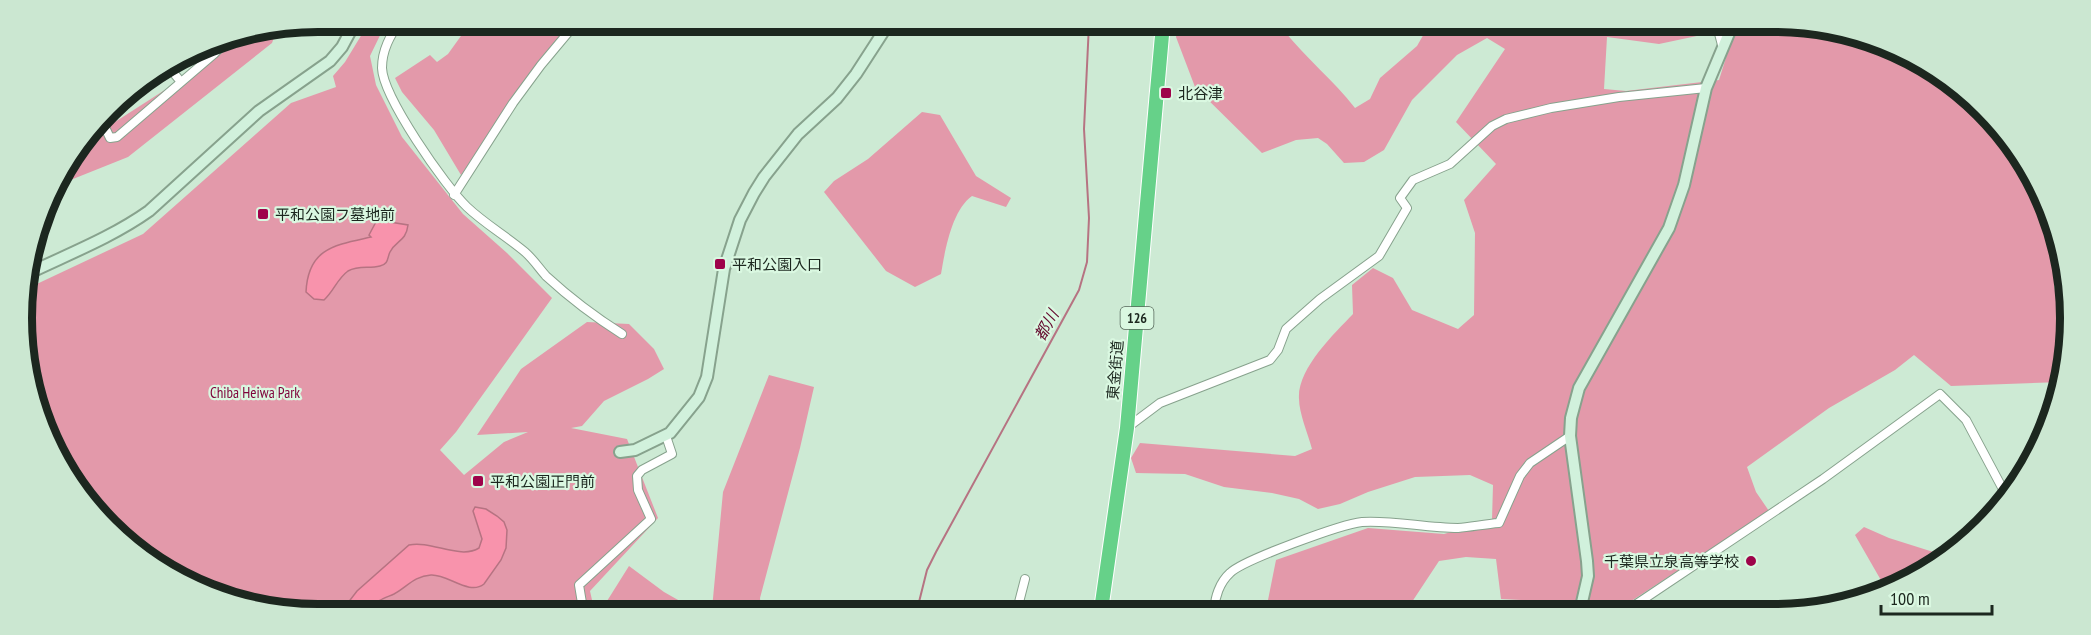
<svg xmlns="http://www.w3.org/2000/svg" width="2091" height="635" font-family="'PT Sans Narrow','Noto Sans JP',sans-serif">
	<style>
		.green { fill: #e399aa; fill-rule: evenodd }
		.water { fill: #f893ac; stroke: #b67382; stroke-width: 1.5 }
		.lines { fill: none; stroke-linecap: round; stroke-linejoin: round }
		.stream { stroke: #b67382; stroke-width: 2 }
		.street-casing { stroke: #87a28d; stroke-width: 10 }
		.secondary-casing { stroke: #87a28d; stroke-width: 14 }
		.highway-casing { stroke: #fff; stroke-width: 16 }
		.street { stroke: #fff; stroke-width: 8 }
		.secondary { stroke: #d1f1dc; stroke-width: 10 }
		.highway { stroke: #66d189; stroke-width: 14 }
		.poi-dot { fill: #9e034a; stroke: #daf8e1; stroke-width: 2 }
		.labels { text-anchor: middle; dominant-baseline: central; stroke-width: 4.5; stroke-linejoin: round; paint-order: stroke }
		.shield { fill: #daf8e1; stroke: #556659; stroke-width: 1.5 }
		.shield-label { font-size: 14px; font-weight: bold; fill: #1c271f }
		.poi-label { font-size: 15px; fill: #1c271f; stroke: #daf8e1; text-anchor: start }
		.street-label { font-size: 15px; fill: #1c271f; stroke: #daf8e1 }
		.park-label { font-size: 15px; fill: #7f013a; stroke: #daf8e1 }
		.water-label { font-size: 16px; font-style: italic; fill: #640a2e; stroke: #daf8e1 }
		.rim { fill: none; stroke: #1c271f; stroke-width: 8 }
	</style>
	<rect width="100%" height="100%" fill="#cdead4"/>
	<path class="green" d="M 370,21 L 387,21 L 370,56 L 376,85 L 402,137 L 463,214 L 507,253 L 552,298 L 456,432 L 440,450 L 464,475 L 504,442 L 528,432 L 477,435 L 521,369 L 587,322 L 629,324 L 654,349 L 664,369 L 648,379 L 604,401 L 582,426 L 571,428 L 627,439 L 658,518 L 590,591 L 594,609 L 259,608 L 153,564 L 71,483 L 31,394 L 24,290 L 143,234 L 291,103 L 336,87 L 333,76 L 345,62 Z
		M 471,22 L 574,22 L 541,60 L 461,175 L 434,130 L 402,92 L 395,78 L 430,55 L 437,62 L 448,54 Z
		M 1178,24 L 1286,25 L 1285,32 C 1307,59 1333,80 1355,108 L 1370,99 L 1380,78 L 1417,46 L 1429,25 L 1832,27 L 1939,71 L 2020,153 L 2064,260 L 2064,268 L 2054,286 L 2064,335 L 2064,376 L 2062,382 L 1951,386 L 1914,355 L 1895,370 L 1829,408 L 1747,467 L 1756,492 L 1769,511 L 1616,611 L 1554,611 L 1538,601 L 1501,599 L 1496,559 L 1466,557 L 1439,561 L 1406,611 L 1266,610 L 1276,560 L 1368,528 L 1444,534 L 1492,520 L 1493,485 L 1470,475 L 1415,477 L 1368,492 L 1340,504 L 1318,509 L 1299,499 L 1272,493 L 1224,487 L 1185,474 L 1136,473 L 1131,458 L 1140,443 L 1295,456 L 1312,449 C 1308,434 1299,413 1299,399 C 1297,369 1334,334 1353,314 L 1352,285 L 1373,268 L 1393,278 L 1412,310 L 1458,329 L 1474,315 L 1475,233 L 1464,200 L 1496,164 L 1456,122 L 1505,49 L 1487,38 L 1457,55 L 1412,100 L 1384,150 L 1364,162 L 1344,163 L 1327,144 L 1318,138 L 1296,140 L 1262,153 L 1195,87 L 1176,37 ZM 1727,27 L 1729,48 L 1719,80 L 1626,91 L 1604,89 L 1607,37 L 1659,44 L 1711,33 Z
		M 277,29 L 272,43 L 128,157 L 63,183 L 50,191 L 52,186 L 87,140 L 230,48 L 247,35 Z
		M 922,112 L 940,115 L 976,176 L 1011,198 L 1006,207 L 972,196 C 952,210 945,250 941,274 L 915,287 L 886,271 L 824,192 L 834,181 L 868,159 Z
		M 769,375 L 814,387 L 800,448 L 760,598 L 761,609 L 712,609 L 723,492 Z
		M 1864,527 L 1889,538 L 1946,556 L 1904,584 L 1886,589 L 1855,535 Z
		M 629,566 L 664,592 L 694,609 L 602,609 Z"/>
	<path class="water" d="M 377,220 L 408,225 C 406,242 396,240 390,252 C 387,258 389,264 380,266 C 369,269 359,265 348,271 C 337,279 334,291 324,300 L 314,299 L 306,292 C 308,248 335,245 371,237 L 369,235 Z
		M 475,507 L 486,509 L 497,516 L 504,522 L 507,530 L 506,548 L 501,560 L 484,584 C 469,596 448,574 431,575 C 414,576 407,587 394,594 C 385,598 377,600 371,608 L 344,608 L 357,591 L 409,545 C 431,540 460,560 479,548 L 482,539 L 473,511 Z"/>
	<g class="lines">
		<path class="stream" d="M 917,610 L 927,570 L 936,552 L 1079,290 L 1087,262 L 1089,218 L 1084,129 L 1089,24"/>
		<g class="street-casing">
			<path id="street" d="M 400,21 C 390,36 382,50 382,68 C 383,97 445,186 467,207 C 485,224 506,236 525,252 C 533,259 539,268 546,276 C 570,298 595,317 622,334
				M 1717,26 L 1722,45
				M 168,66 L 181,82
				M 102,121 L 110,138 L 117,137 L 214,54 L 228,39
				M 454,195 L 513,103 L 541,65 L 577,22
				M 1128,427 L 1160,403 L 1270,360 L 1278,350 L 1286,329 L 1320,299 L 1379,256 L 1407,208 L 1400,198 L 1413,180 L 1450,164 L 1492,126 L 1506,119 L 1551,108 L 1619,97 L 1706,88
				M 583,609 L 579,585 L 651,519 L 638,490 L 637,476 L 642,470 L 672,454 L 666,436
				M 1017,610 L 1025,579
				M 1215,610 C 1214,598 1220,582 1230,573 C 1243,560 1342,524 1362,522 C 1393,520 1426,528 1458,528 C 1471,527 1485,524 1499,523 L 1520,476 L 1530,463 L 1570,436
				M 1626,611 L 1823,479 L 1940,394 L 1966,420 L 2006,495"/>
		</g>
		<g class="secondary-casing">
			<path id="secondary" d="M 25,275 C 66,255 111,238 149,211 L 259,111 L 330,61 L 342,47 L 356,21
				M 620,452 L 635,450 L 670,433 L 699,397 L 707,377 L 724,269 L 740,220 L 754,193 L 764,177 L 798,134 L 837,98 L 856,74 L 889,23
				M 1580,611 L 1588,576 L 1587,561 L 1570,436 L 1571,418 L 1579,388 L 1669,228 L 1684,185 L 1706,88 L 1732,26"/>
		</g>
		<g class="highway-casing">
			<path id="highway" d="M 1101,610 L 1127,428 L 1163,24"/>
		</g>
		<use href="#street" class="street"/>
		<use href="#secondary" class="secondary"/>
		<use href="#highway" class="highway"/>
	</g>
	<g class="poi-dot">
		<rect x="1160" y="87" width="12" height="12" rx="3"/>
		<rect x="257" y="208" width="12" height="12" rx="3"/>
		<rect x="714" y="258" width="12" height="12" rx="3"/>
		<rect x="472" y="475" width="12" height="12" rx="3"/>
		<circle cx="1751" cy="561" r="6"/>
	</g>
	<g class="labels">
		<rect class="shield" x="1120.5" y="307" width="33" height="22" rx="4.5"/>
		<g class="shield-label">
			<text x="1137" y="318">126</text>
		</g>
		<g class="poi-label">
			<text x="1178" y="93">北谷津</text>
			<text x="275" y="214">平和公園フ墓地前</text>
			<text x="732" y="264">平和公園入口</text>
			<text x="490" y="481">平和公園正門前</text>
			<text x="1739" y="561" text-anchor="end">千葉県立泉高等学校</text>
		</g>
		<g class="street-label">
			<text transform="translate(1115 370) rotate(-85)">東金街道</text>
		</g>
		<g class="park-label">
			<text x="255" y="392">Chiba Heiwa Park</text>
		</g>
		<g class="water-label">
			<text transform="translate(1046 325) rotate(-61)">都川</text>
		</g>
	</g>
	<path d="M0 0H2091V635H0ZM318 32H1774A286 286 0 0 1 2060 318V318A286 286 0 0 1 1774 604H318A286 286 0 0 1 32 318V318A286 286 0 0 1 318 32Z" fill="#cbe7d1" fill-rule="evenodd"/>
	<path class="rim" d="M318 32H1774A286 286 0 0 1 2060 318V318A286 286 0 0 1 1774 604H318A286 286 0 0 1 32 318V318A286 286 0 0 1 318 32Z"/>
	<path d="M1881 605v9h111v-9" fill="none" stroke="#1c271f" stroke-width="3"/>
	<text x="1890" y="605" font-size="18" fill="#1c271f" stroke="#daf8e1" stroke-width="4.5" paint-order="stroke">100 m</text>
</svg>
